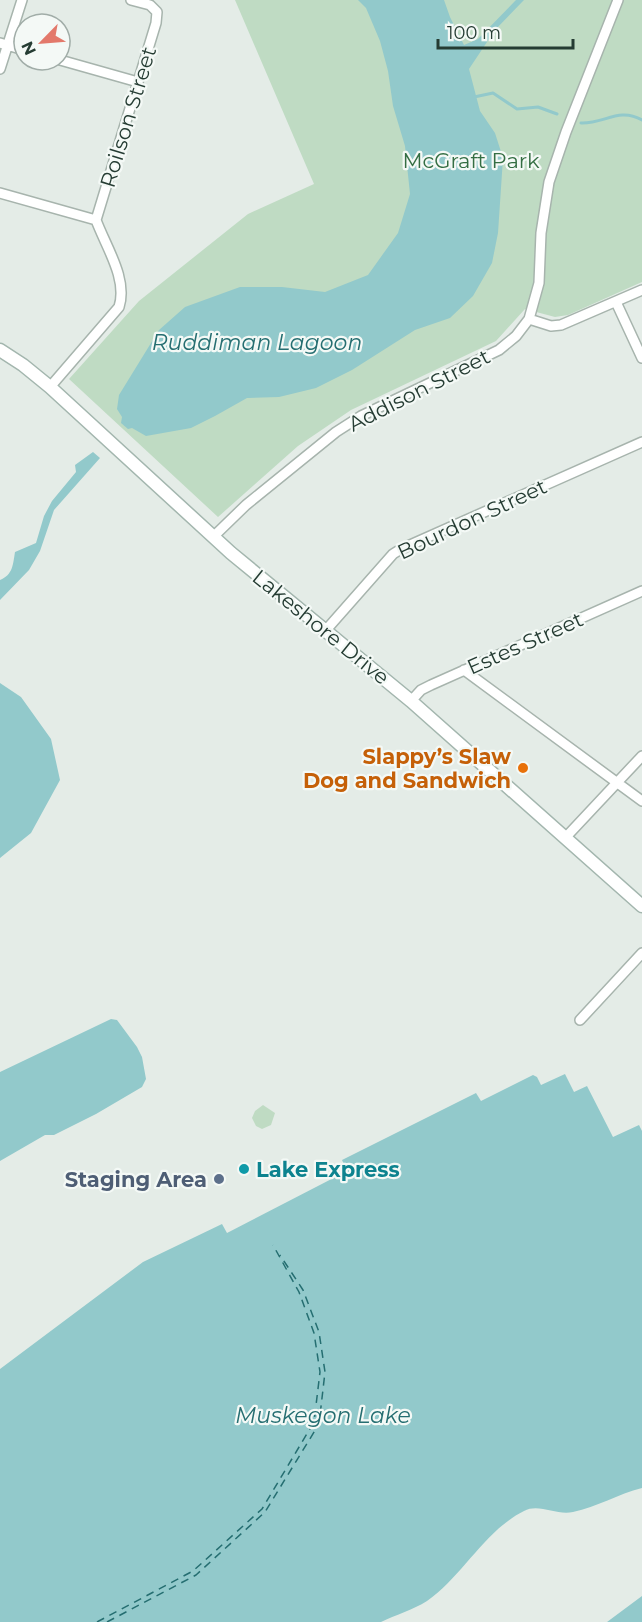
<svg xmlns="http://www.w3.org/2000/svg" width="642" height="1622" font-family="Montserrat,sans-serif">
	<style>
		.green { fill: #bfdbc3 }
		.water { fill: #92c9cb }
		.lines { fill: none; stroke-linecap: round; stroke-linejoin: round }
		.stream { stroke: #92c9cb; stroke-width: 3 }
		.ferry { stroke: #256e71; stroke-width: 1.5; stroke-dasharray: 8 6; stroke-linecap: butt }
		.street-casing { stroke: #a7b4ad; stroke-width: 12 }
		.secondary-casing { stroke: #a3b6ae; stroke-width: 15 }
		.street { stroke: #fff; stroke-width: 9 }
		.secondary { stroke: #fff; stroke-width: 12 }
		.food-dot { fill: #e8710a; stroke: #f4f9f6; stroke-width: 2 }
		.culture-dot { fill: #0f9aa8; stroke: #f4f9f6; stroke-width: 2 }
		.service-dot { fill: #5c6f8a; stroke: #f4f9f6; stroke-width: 2 }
		.labels { text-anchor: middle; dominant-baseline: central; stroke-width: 4.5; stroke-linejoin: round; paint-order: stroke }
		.street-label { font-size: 21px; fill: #253c33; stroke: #f4f9f6 }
		.park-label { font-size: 21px; fill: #346e43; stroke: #f4f9f6 }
		.food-label { font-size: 21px; font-weight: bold; fill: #c56008; stroke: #f4f9f6; text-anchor: end }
		.culture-label { font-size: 21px; font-weight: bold; fill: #0d838f; stroke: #f4f9f6; text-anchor: start }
		.service-label { font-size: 21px; font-weight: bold; fill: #4e5e75; stroke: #f4f9f6; text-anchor: end }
		.water-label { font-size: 22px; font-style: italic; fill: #256e71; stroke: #f4f9f6 }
	</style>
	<rect width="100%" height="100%" fill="#e4ece7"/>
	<path class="green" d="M 235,0 L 642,0 L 642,282 L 568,315 L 555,317 L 525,309 L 496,341 L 351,410 L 298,446 L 218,517 L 69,379 L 139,301 L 248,214 L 314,184 Z
		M 263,1105 L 275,1113 L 271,1125 L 262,1129 L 256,1126 L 252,1118 L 255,1111 Z"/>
	<path class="water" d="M 358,0 L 444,0 L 450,17 L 464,45 L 478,39 L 516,0 L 524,0 L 495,30 L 469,69 L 480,111 L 495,133 L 503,158 L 498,233 L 492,263 L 473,296 L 450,318 L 415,330 L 352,370 L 316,388 L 279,397 L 247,398 L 215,416 L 191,428 L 146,436 L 132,428 L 128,429 L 121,423 L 122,417 L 117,409 L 119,395 L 159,330 L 185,307 L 240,287 L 282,287 L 325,292 L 368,275 L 398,233 L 410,194 L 405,146 L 393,106 L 388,71 L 380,41 L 366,8 Z
		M 93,452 L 100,458 L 54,510 L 40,551 L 29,570 L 0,600 L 0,580 C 13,575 13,564 15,552 L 36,543 L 44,516 L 52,501 L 76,472 L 75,465 Z
		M 0,683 L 21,697 L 51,739 L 60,780 L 31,833 L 0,858 Z
		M 111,1019 L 117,1020 L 137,1047 L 142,1057 L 146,1079 L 142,1087 L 96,1114 L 54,1135 L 45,1135 L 0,1161 L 0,1072 Z
		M 565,1074 L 574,1092 L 587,1086 L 613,1137 L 639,1125 L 642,1131 L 642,1488 C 618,1494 597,1507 573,1512 C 557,1516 539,1503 524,1511 C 484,1531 463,1576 427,1601 C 413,1610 395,1615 381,1622 L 0,1622 L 0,1369 L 143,1262 L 222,1224 L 227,1233 L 347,1171 L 342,1160 L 476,1093 L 481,1101 L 533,1075 L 537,1077 L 541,1085 Z
		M 642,1596 L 642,1622 L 607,1622 Z"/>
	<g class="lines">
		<path class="stream" d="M 474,97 L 493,93 L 517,109 L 538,107 L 557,114
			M 581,123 C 604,124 619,107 642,120"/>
		<path class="ferry" d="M 97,1622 L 193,1571 L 262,1509 L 314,1422 L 320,1372 L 314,1333 L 299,1292 L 273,1245
			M 107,1622 L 196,1575 L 265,1512 L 319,1424 L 325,1372 L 319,1332 L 303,1290 L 280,1255"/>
		<g class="street-casing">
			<path id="street" d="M 0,43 L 24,50
				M 60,60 L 138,82
				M 0,69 L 22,0
				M 0,193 L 96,220 C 106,247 128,279 119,307 L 50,387
				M 96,220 L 156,23 L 157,12 L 150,5 L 131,0
				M 616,302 L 642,358
				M 529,319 L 551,326 L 561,325 L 642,290
				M 213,537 L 246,505 L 336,432 L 361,416 L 499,350 L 516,336 L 529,319 L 539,283 L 541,233 L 549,182 L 566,132 L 618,0
				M 326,630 L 393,554 L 401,549 L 642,442
				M 464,670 L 642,801
				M 411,701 L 421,690 L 431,685 L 642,591
				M 566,837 L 642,756
				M 580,1020 L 642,953"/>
		</g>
		<g class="secondary-casing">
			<path id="secondary" d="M 0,350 L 23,365 L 50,387 L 231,553 L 411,701 L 642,906"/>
		</g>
		<use href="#street" class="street"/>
		<use href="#secondary" class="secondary"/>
	</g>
	<circle class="food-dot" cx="523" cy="768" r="6"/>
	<circle class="culture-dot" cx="244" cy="1169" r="6"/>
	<circle class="service-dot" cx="219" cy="1179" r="6"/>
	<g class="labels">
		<g class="street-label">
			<text transform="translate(128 117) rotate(-73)">Roilson Street</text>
			<text transform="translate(419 390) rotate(-27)">Addison Street</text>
			<text transform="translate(472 519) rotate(-25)">Bourdon Street</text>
			<text transform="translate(321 627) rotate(39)">Lakeshore Drive</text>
			<text transform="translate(525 643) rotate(-24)">Estes Street</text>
		</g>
		<g class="park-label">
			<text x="471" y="160">McGraft Park</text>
		</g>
		<g class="food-label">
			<text x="511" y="756">Slappy’s Slaw<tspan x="511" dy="24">Dog and Sandwich</tspan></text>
		</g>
		<g class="culture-label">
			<text x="256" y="1169">Lake Express</text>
		</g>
		<g class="service-label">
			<text x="207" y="1179">Staging Area</text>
		</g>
		<g class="water-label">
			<text x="257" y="342">Ruddiman Lagoon</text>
			<text x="323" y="1415">Muskegon Lake</text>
		</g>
	</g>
	<g transform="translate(42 42) rotate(245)"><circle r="28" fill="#f4f9f6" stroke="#a1ada8" stroke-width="1.5"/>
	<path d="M0-4.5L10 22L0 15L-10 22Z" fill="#e3796b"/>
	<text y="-9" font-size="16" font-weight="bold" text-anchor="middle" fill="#253c33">N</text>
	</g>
	<path d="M438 39v9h135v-9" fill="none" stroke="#253c33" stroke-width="3"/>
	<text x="447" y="39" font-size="18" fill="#253c33" stroke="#f4f9f6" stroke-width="4.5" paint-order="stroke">100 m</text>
</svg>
